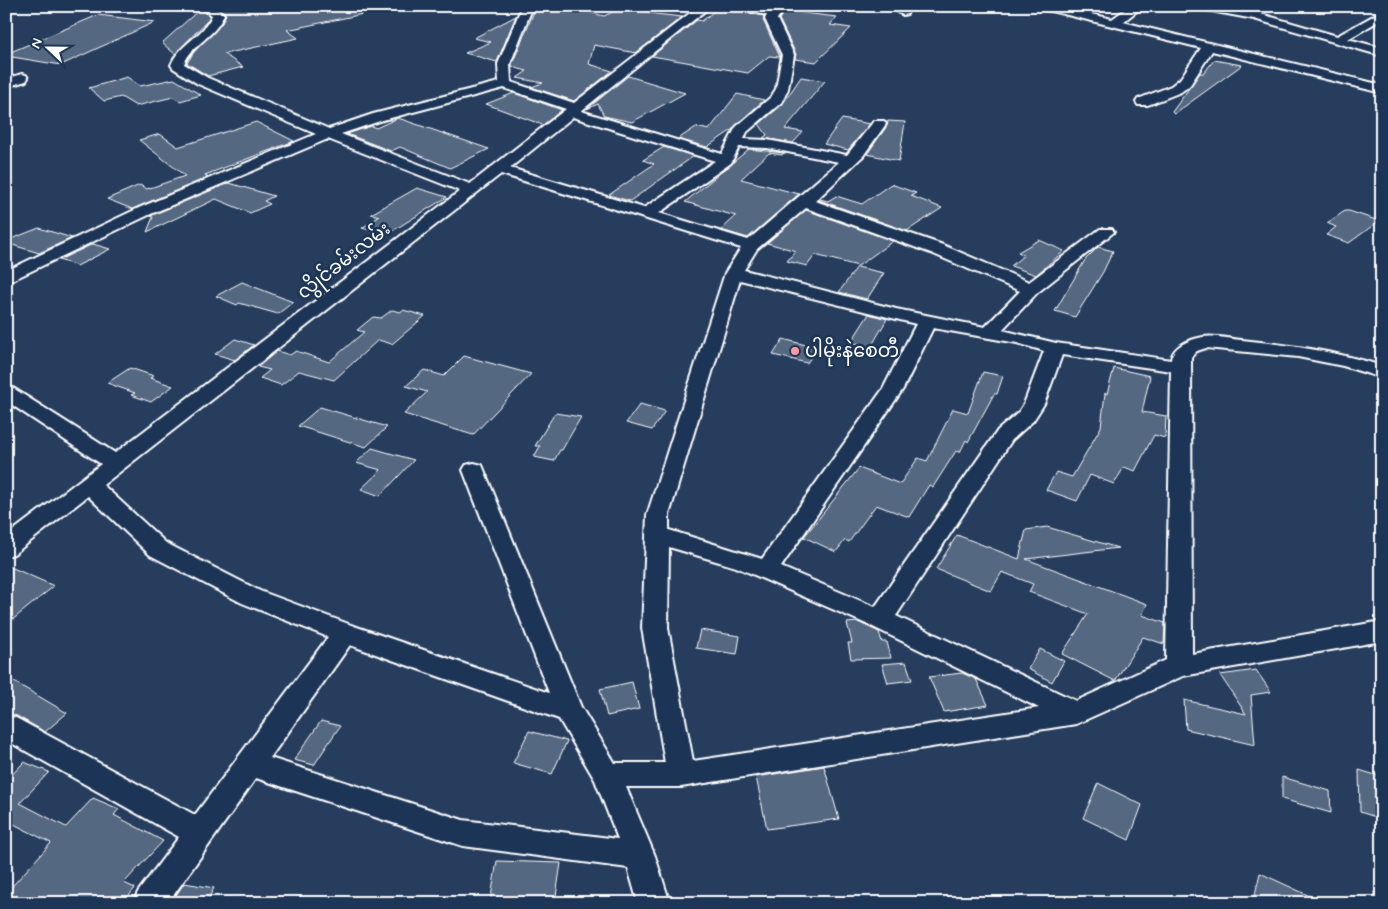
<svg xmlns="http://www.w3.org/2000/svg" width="1388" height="909" font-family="Mynerve,'Noto Sans Myanmar',sans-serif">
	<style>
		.building { fill: #556781; stroke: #fff }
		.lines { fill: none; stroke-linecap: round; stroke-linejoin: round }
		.street-casing { stroke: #fff; stroke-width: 4 }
		.street { fill: #1d3557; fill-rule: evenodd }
		.poi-dot { fill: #ff9aa2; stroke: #1d3557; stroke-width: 2 }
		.labels { text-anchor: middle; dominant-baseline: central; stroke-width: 5; stroke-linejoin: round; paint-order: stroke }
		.street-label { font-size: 19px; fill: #fff; stroke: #1d3557 }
		.poi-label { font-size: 19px; fill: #fff; stroke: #1d3557; text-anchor: start }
	</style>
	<rect width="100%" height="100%" fill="#263d5e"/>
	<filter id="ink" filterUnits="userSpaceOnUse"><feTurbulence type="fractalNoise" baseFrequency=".02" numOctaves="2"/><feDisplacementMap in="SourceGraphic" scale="10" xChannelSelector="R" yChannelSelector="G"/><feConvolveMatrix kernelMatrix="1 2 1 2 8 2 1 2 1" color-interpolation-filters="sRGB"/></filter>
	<g filter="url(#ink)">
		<path class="building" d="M 216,6 L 363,6 L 363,14 L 287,30 L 298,38 L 224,54 L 243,67 L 208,76 L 187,63 L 194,52 L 222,23 L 226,14 Z
			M 626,6 L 656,14 L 682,17 L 636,53 L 594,45 L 589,64 L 612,71 L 574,101 L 531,87 L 543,83 L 517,78 L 527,71 L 512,67 L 512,64 L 536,7 L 566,11 L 573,8 L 604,16 Z
			M 789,6 L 803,6 L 795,12 L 837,17 L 830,25 L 851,28 L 816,62 L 795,59 L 796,54 L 779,19 Z
			M 719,7 L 764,16 L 763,20 L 780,57 L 769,56 L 748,73 L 652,56 L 697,20 L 702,21 Z
			M 200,9 L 210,16 L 207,21 L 175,54 L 162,43 Z
			M 98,15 L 155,22 L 61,65 L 6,56 L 6,54 Z
			M 516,16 L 497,62 L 465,53 L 491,42 L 474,38 Z
			M 1214,60 L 1242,65 L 1174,114 L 1172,112 L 1200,73 L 1204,73 Z
			M 628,76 L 685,93 L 632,122 L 604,116 L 598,104 L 587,109 Z
			M 127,77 L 140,86 L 174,79 L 201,95 L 180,101 L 173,97 L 136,106 L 121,97 L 104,101 L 89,88 Z
			M 801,77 L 825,81 L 785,129 L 803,132 L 793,143 L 763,138 L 767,135 L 759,124 L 782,105 Z
			M 514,93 L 562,110 L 543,125 L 486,104 Z
			M 737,94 L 764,100 L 735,126 L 732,130 L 707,147 L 678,139 L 696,127 L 709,130 Z
			M 398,118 L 448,135 L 489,149 L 450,168 L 400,147 L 391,151 L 347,134 L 371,126 L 376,128 Z
			M 842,119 L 870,124 L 848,150 L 824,144 Z
			M 888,121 L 905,122 L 899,161 L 867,154 L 887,126 Z
			M 256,122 L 294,141 L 205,175 L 209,177 L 132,209 L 107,199 L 140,185 L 147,189 L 185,176 L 139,140 L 160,134 L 178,147 Z
			M 664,147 L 694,156 L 630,201 L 609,195 L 654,164 L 643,160 Z
			M 749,149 L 784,153 L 782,155 L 769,153 L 741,179 L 799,194 L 748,238 L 721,230 L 736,216 L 685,202 Z
			M 229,183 L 274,196 L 264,201 L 270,204 L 250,213 L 216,199 L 147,232 L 153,217 L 150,216 Z
			M 891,184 L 916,193 L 911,196 L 942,208 L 907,231 L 819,200 L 820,199 L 828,201 L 836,196 L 862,204 Z
			M 417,188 L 447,197 L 386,235 L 362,228 L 380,216 L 371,214 Z
			M 806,210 L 893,241 L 858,266 L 815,255 L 807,266 L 787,261 L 796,251 L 767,243 Z
			M 1345,211 L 1349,211 L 1379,221 L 1349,243 L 1326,235 L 1336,227 L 1327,223 Z
			M 39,228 L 72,238 L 39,253 L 6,243 L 6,241 Z
			M 1039,240 L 1064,251 L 1036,275 L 1011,266 L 1024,255 L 1018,252 Z
			M 93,244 L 110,249 L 77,266 L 59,260 Z
			M 1098,247 L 1113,251 L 1103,272 L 1075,317 L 1055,311 L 1085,260 Z
			M 857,267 L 884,273 L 867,299 L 839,292 Z
			M 242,282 L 293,302 L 278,314 L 239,303 L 237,305 L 216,296 Z
			M 392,310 L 400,312 L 403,310 L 425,316 L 392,344 L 378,340 L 334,380 L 299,371 L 281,385 L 260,378 L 270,370 L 258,367 L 277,351 L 290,355 L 296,351 L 329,362 L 364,332 L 357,330 L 373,317 L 381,318 Z
			M 869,314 L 887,319 L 871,347 L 851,342 Z
			M 235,339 L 254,345 L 235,360 L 215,354 Z
			M 783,339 L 817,348 L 807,363 L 773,355 Z
			M 464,356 L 531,374 L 473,435 L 404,414 L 427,392 L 406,386 L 424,370 L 444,376 Z
			M 130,368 L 154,376 L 150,378 L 173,386 L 151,402 L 131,395 L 135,393 L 107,383 Z
			M 1114,368 L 1150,376 L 1142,412 L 1166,416 L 1165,438 L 1154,435 L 1135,471 L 1124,467 L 1114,484 L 1090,475 L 1077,501 L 1046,490 L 1056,472 L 1072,477 L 1101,427 L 1105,393 L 1107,394 Z
			M 983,372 L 1003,376 L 997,394 L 994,394 L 968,442 L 966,440 L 960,452 L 956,451 L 933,487 L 929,485 L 909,517 L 876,505 L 849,542 L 845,540 L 836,552 L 804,537 L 859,468 L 900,484 L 918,458 L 927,461 L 953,409 L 968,413 Z
			M 640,404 L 665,411 L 652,430 L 626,423 Z
			M 320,407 L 387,427 L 366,447 L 298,426 Z
			M 555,413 L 581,417 L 562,450 L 560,450 L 554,461 L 534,457 L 540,446 L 535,446 Z
			M 372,448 L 414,460 L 380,496 L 361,489 L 381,470 L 356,463 Z
			M 1047,527 L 1118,548 L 1026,559 L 1147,604 L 1142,615 L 1165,623 L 1164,644 L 1143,637 L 1115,681 L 1062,654 L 1088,614 L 1029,592 L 1033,584 L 1002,572 L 991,591 L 936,569 L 957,535 L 1019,559 L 1026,530 Z
			M 6,565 L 54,586 L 6,625 Z
			M 858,622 L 879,632 L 882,642 L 887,642 L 891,658 L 851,659 L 848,643 L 852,643 L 847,623 Z
			M 700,630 L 740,636 L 737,654 L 696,648 Z
			M 1040,649 L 1064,661 L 1052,682 L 1028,669 Z
			M 906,662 L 912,680 L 888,683 L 882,664 Z
			M 1256,670 L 1271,692 L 1251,695 L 1255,745 L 1186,729 L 1184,700 L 1246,714 L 1220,675 Z
			M 962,673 L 976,679 L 988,705 L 944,712 L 929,677 Z
			M 6,677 L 67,713 L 45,732 L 17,716 L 6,713 Z
			M 632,682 L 639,709 L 607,716 L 600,689 Z
			M 321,721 L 340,726 L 314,765 L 294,760 Z
			M 529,731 L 567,741 L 552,774 L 513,763 Z
			M 24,762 L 49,772 L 20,803 L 66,827 L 93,798 L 119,809 L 114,815 L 163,841 L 124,883 L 135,888 L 123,903 L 6,903 L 6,893 L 51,843 L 6,820 L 6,781 Z
			M 824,766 L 839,819 L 767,829 L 756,777 Z
			M 1359,770 L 1382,777 L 1382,819 L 1360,812 Z
			M 1282,777 L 1330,791 L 1331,813 L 1282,799 Z
			M 1098,783 L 1142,805 L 1129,840 L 1083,818 Z
			M 497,861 L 561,863 L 555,903 L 490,903 Z
			M 1260,873 L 1325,903 L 1253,903 Z
			M 184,883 L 214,888 L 206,903 L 171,903 Z"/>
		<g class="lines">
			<g class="street-casing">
				<path id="street" d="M 199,6 L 212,6 L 224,14 C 215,38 192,43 184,64 L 208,78 L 329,129 L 373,114 L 499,82 L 498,64 L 522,6 L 533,6 L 510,64 L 511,82 L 574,103 L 699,6 L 711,6 L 581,111 L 722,154 L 736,127 L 771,97 L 776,89 L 782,55 L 765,19 L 767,15 L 735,8 L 734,6 L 757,6 L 772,9 L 775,6 L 787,6 L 777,19 L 794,55 L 788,89 L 782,102 L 747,132 L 744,139 L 767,140 L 847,155 L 874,121 L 884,121 L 886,124 L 863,156 L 815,201 L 943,245 L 1029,282 L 1100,229 L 1112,229 L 1114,232 L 1037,293 L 1002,330 L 1056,343 L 1171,360 C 1172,346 1191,339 1203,337 C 1215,335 1230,339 1242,340 C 1290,345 1335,351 1382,366 L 1382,378 L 1343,366 L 1298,357 L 1206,348 L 1197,351 L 1191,357 L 1192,654 L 1382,621 L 1382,641 L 1183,676 L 1076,724 L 681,787 L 626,787 L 655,856 L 670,903 L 638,903 L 628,868 L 463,846 L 256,778 L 168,903 L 133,903 L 138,892 L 179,837 L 6,740 L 6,715 L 16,718 L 195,815 L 328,637 L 242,603 L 150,555 L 88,496 L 14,554 L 6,556 L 6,536 L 101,464 L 6,401 L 6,386 L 13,388 L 115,453 L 460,191 L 328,139 L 153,213 L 6,283 L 6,271 L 141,207 L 316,134 L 198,84 L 173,68 L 171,65 C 179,44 204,36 212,15 ZM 504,88 L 566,109 L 470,184 L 341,134 L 383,120 ZM 573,117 L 715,161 L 644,208 L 510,168 ZM 739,147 L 767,148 L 839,162 L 748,240 L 659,213 L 731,163 ZM 501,174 L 741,248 L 725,273 L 647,515 L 642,628 L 665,763 L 615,763 L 581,707 L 482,465 L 474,463 L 466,465 L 463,470 L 549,693 L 354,626 L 260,591 L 166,543 L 103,485 ZM 806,208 L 931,253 L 1020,291 L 985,327 L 896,309 L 744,270 L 757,249 ZM 740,280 L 916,324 L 883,389 L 762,559 L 669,530 L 669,515 ZM 933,328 L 1017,343 L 1044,351 L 1024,404 L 1018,413 L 998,430 L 875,607 L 781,567 L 903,389 ZM 1062,355 L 1171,371 L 1166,660 L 1076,701 L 896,616 L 1012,440 L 1033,421 L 1044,404 ZM 669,547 L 736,567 L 871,626 L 1039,708 L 693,761 L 668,628 ZM 350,645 L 559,719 L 595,780 L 618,839 L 463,820 L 270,758 Z
					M 900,6 L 911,6 L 907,14 L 903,15 L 897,12 Z
					M 1038,6 L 1058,6 L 1112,19 L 1130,6 L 1143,6 L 1123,22 L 1382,85 L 1382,93 L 1212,51 L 1190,85 L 1181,92 L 1148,105 L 1138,105 L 1136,102 L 1138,99 L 1171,86 L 1180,79 L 1201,48 L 1039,8 Z
					M 1195,6 L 1220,6 L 1251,12 L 1252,6 L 1263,6 L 1261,14 L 1337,36 L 1382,11 L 1382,19 L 1348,39 L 1382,48 L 1382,56 L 1254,19 L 1200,9 Z
					M 22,74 L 26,75 L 28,78 L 26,81 L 6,87 L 6,79 Z"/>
			</g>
			<use href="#street" class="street"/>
		</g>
	</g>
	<circle class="poi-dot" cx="795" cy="351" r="5"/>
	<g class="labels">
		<g class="street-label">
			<text transform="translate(344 261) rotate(-38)">လွိုင်ခမ်းလမ်း</text>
		</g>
		<g class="poi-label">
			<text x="805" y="351">ပါမိုးနဲစေတီ</text>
		</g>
	</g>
	<rect width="1388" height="909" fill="none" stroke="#1d3557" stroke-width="25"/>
	<rect x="12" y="12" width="1363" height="884" fill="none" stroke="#fff" stroke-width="2" filter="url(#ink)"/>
	<g transform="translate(48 48) rotate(292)" stroke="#1d3557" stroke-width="4" paint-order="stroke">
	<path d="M0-4L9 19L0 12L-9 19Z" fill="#ffffff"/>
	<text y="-8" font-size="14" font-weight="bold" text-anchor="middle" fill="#ffffff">N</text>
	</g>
</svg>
